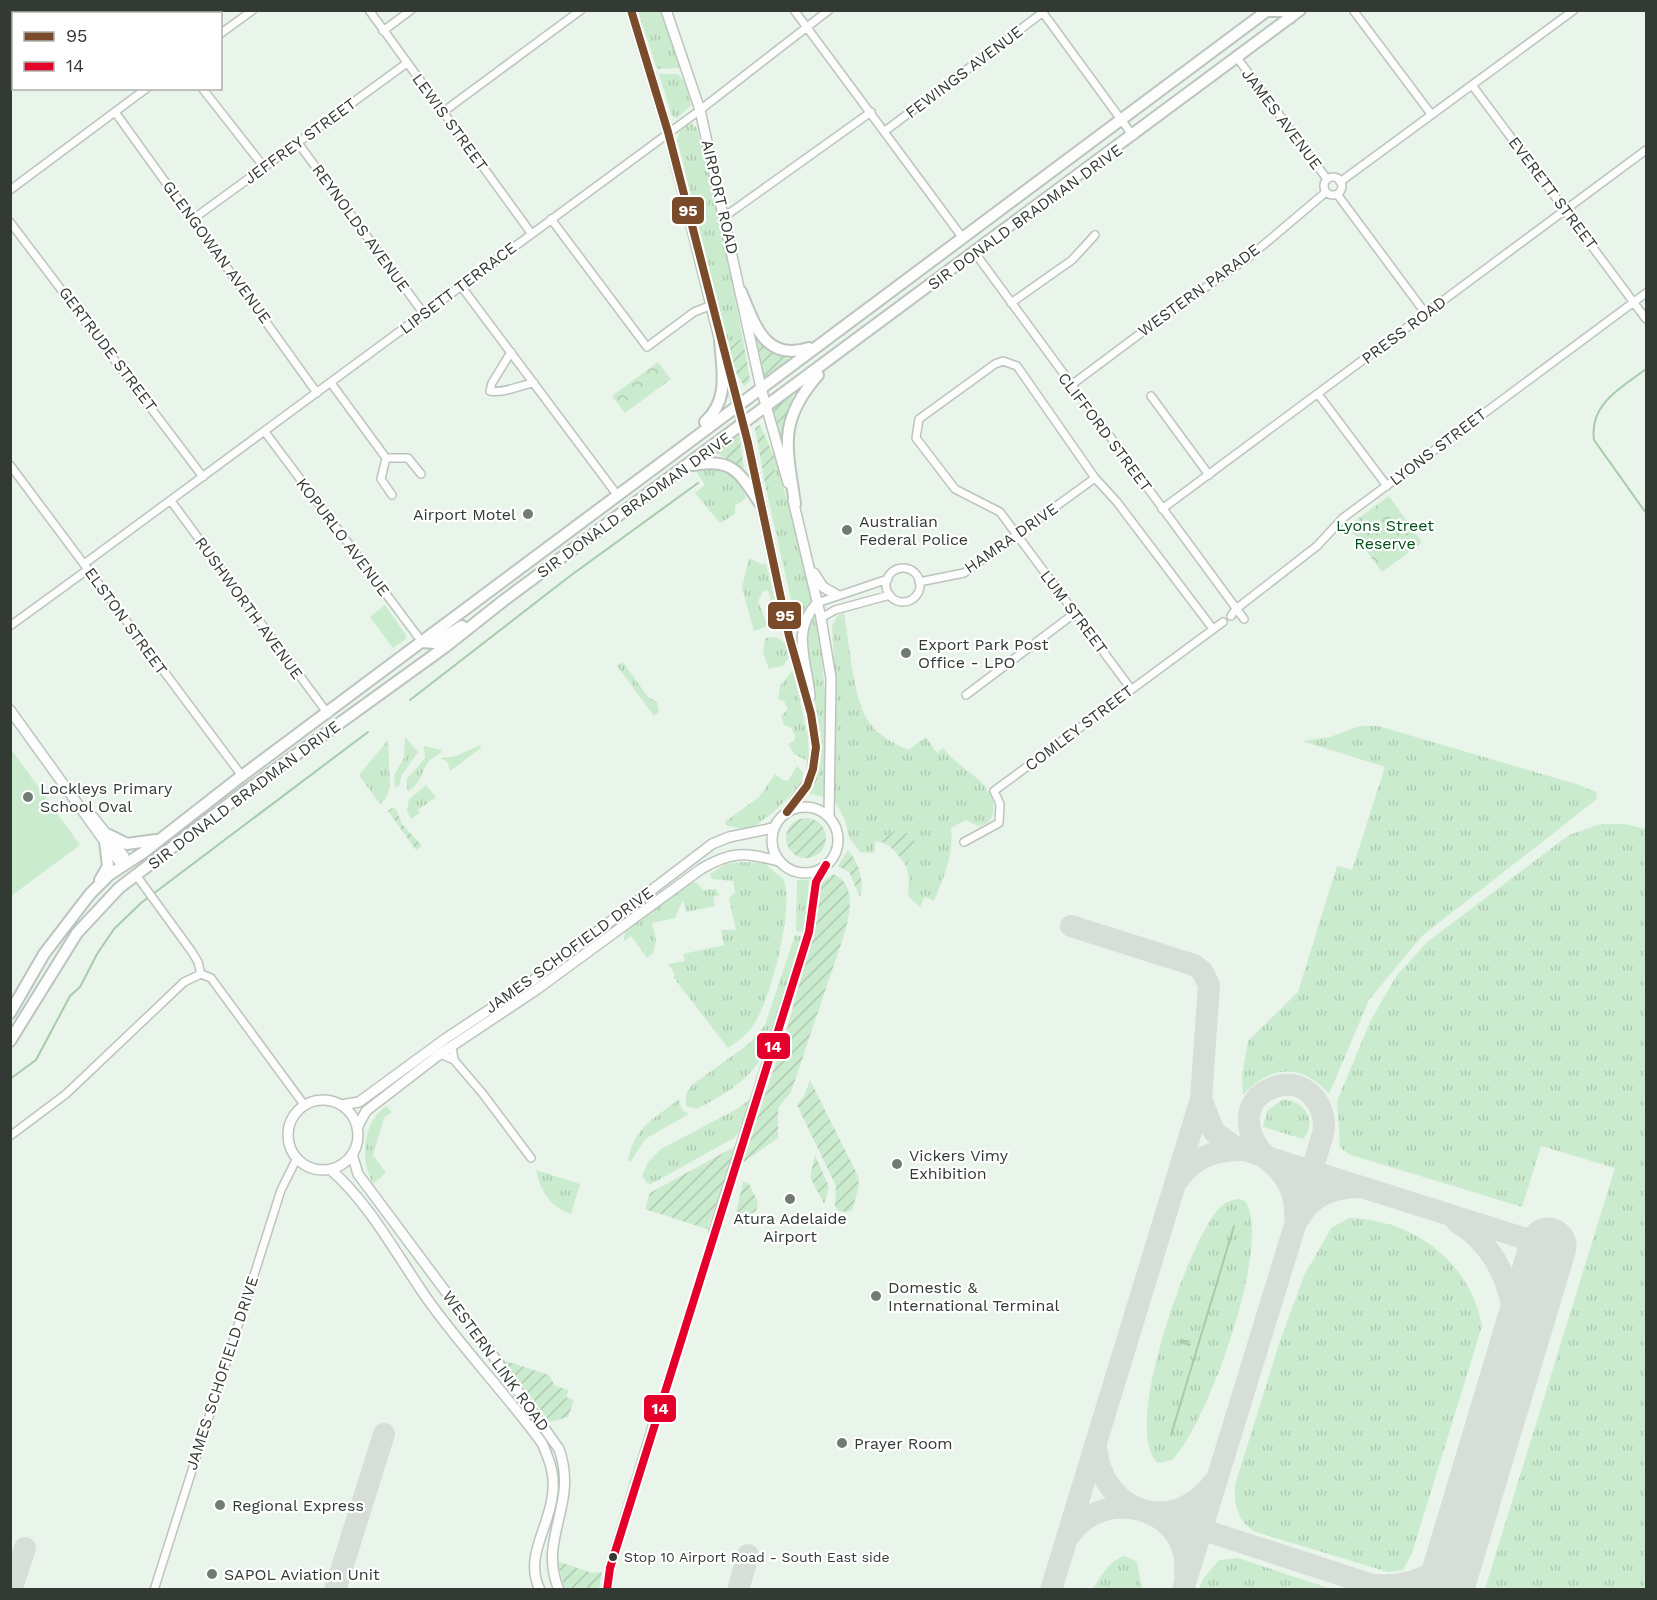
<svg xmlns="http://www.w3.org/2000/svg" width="1657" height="1600" font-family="'Work Sans',sans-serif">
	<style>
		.grass { fill: url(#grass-tufts) }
		.forest { fill: url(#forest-crowns) }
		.garden { fill: url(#garden-furrows) }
		.pitch { fill: #cbebce }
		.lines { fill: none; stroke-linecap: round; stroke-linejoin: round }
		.stream { stroke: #a6ccaa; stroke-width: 2 }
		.taxiway { stroke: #d7ded8; stroke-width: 22 }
		.runway { stroke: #d7ded8; stroke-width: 57 }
		.secondary-tunnel { stroke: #c4cfc5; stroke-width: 9; stroke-dasharray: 9 4.5; stroke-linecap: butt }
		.street-casing { stroke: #bcc5bd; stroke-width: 10 }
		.secondary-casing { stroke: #bcc5bd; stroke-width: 12 }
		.primary-casing { stroke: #bcc5bd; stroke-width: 14 }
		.street { stroke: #fcfdfc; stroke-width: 7 }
		.secondary { stroke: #fcfdfc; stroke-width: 9 }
		.primary { stroke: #fcfdfc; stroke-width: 10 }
		.bus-1-casing { stroke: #fff; stroke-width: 12 }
		.bus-2-casing { stroke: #fff; stroke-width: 12 }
		.bus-1 { stroke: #7a4b2a; stroke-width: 8 }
		.bus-2 { stroke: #e4002b; stroke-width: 8 }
		.poi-dot { fill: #727b73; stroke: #fff; stroke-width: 2 }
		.bus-dot { fill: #323a33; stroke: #fff; stroke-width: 2 }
		.labels { text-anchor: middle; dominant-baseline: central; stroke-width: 4.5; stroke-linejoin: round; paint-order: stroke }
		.bus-label { font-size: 14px; fill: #323a33; stroke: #fff; text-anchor: start }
		.street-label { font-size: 16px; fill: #323a33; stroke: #fff }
		.poi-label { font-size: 16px; fill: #323a33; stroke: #fff; text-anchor: start }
		.park-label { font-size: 16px; fill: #004f18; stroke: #fff }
		.line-badge { stroke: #fff; stroke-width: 2 }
		.badge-label { font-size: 16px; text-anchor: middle; font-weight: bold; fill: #fff }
	</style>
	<defs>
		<pattern id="grass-tufts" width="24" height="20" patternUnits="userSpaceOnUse" patternTransform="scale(1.5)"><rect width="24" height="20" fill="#cbebce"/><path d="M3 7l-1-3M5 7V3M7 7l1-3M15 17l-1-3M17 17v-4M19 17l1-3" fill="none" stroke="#afcab1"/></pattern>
		<pattern id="forest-crowns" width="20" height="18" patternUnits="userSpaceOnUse" patternTransform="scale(1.5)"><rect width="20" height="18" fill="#cbebce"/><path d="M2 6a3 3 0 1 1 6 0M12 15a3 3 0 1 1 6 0" fill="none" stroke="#afcab1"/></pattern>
		<pattern id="garden-furrows" width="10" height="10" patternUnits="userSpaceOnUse" patternTransform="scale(1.5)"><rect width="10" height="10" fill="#cbebce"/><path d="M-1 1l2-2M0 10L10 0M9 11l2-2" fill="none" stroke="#afcab1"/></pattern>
	</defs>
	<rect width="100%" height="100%" fill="#e9f4ea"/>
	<path class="grass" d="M 638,11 L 661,11 L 680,68 L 657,69 Z
		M 659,74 L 678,74 L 684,81 L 691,105 L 677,118 L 672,116 Z
		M 691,123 L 697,128 L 724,243 L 743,339 L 727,345 L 677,139 L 680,131 Z
		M 777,463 L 814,602 L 797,627 L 765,484 L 770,483 Z
		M 710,467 C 730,471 741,478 746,498 L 735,506 L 735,514 L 720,523 L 695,493 L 705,485 L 696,471 Z
		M 749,558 L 761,564 L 766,564 L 778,612 L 776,621 L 768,590 L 763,591 L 758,601 L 768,626 L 754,631 L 742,588 Z
		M 844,613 C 849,641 853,696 867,719 C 876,735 892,742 908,750 L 926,737 L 937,753 L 943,748 C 958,770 1002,784 992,817 L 986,824 L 978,826 L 966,820 L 951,828 C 954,854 944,877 934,901 L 925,897 L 920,907 L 908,896 L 909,878 L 906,866 L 909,862 L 909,833 L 893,832 L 875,841 L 874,853 L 860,852 L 849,837 L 845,820 L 834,800 L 836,699 L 832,626 L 837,616 Z
		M 812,617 L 818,617 L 827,714 L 824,797 L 807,793 C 812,783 818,775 820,763 C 829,718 792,655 812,617 Z
		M 776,637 L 785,643 L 789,657 L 783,666 L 769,669 L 763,652 L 765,638 Z
		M 623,662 L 648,697 L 657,702 L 659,712 L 654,716 L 617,666 Z
		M 793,670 L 808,738 L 809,762 L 794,754 L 788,744 L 794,741 L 795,736 L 791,728 L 784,725 L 781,716 L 788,710 L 784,701 L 778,699 L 780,686 Z
		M 1360,726 L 1378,726 L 1576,784 L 1596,792 L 1597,799 L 1422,936 L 1369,1000 L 1329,1094 C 1302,1063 1270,1065 1243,1095 L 1242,1076 L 1248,1041 L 1298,992 L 1337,866 L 1352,870 L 1385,767 L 1302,741 L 1330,737 Z
		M 405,737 L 418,752 L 402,775 L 399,786 L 395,787 L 394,775 L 404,758 Z
		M 388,740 L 390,787 L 386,798 L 380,804 L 359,775 Z
		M 480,745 L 481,748 L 450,771 L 448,763 L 442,758 L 456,756 Z
		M 424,746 L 441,750 L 441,753 C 420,761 427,778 408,792 L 406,780 L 425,758 Z
		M 797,766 L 803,772 C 805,787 763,824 749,828 C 739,830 734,826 727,826 L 725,822 L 759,797 L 775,774 L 783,780 L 788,781 Z
		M 426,785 L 436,797 L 418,810 L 420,813 L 411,819 L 407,811 L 409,799 Z
		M 1601,824 L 1624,824 L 1646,829 L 1646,1589 L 1485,1589 L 1615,1168 L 1541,1146 L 1522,1207 L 1348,1154 L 1340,1147 L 1337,1101 L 1371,1020 L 1397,975 L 1427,942 L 1569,835 Z
		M 740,862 L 764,863 L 784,880 C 794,909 771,1002 752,1027 C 746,1036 736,1042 728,1048 L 673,977 L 675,974 L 668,964 L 685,961 L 683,954 L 724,945 L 721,930 L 736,930 L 729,898 L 735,892 L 733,881 L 712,879 L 710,874 L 726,864 Z
		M 797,880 L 809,880 L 804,932 L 796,931 Z
		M 691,882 L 697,883 L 703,890 L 716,889 L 720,895 L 713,897 L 715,906 L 686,912 L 683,900 L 675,918 L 652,923 L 656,941 L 653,953 L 647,958 L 631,936 L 624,941 L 625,931 Z
		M 795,935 L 803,937 L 767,1049 C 750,1080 727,1093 697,1109 L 686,1106 L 686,1094 L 692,1085 L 750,1043 L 765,1025 Z
		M 754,1096 L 746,1123 L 734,1138 L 651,1184 L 647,1183 L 642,1176 L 648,1162 L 661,1149 L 737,1109 Z
		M 679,1099 L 682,1110 L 689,1114 L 645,1139 L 631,1161 L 628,1161 C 635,1126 653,1120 679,1099 Z
		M 1282,1100 C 1303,1099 1319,1121 1303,1139 L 1263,1127 L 1267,1111 Z
		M 386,1106 L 392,1112 L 384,1118 L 373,1155 L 386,1173 L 373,1184 C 360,1160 362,1123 386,1106 Z
		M 536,1170 L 580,1184 L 571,1214 C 548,1205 542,1193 536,1170 Z
		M 1239,1199 L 1245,1201 C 1274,1241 1206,1428 1172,1460 L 1158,1463 C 1120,1430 1189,1242 1219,1208 C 1225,1202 1231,1200 1239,1199 Z
		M 1349,1218 C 1415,1220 1470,1262 1482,1326 L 1412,1553 L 1403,1570 L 1388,1572 L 1253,1531 C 1237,1518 1234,1505 1235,1485 L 1280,1341 L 1304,1276 L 1331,1228 Z
		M 1125,1556 L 1137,1562 L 1142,1589 L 1093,1589 C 1101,1576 1109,1560 1125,1556 Z
		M 1238,1558 L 1331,1589 L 1199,1589 L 1203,1579 L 1219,1560 Z"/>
	<path class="forest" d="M 658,362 L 671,379 L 625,413 L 612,396 Z
		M 1389,496 L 1422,542 L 1382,572 L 1348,526 Z"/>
	<path class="garden" d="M 756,338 L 790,360 L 765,379 Z
		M 743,339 L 750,381 L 744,386 L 735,371 L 727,345 Z
		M 794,392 L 783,428 L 784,458 L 772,407 Z
		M 760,425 L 777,463 L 770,484 L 765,484 L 755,428 Z
		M 739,432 L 744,469 L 713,451 Z
		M 392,808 L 396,809 L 402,824 L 422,846 L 416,850 L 388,811 Z
		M786 838a20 20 0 1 1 40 0a20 20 0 1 1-40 0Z
		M 893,832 L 909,833 L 915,841 L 914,852 L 906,866 C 899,855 889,841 874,841 Z
		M 848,850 C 860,865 864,879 860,897 L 849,872 L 838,866 Z
		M 833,874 C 857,883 850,915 844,935 L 791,1092 L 778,1108 L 778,1138 L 741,1164 L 785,1036 L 816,922 L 822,882 Z
		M 810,1080 L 858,1176 L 859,1186 L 852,1210 L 848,1212 L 838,1211 L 835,1206 L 836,1186 L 797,1105 L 804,1096 Z
		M 734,1147 L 737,1148 L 707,1229 L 645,1209 L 650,1193 Z
		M 815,1155 L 829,1187 L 824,1204 L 810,1177 Z
		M 743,1181 L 749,1184 L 758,1202 L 756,1211 L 742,1219 L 735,1218 Z
		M 503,1360 L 549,1375 L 555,1386 L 569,1390 L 566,1397 L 574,1400 L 568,1417 L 550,1422 Z
		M 557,1561 L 592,1573 L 602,1572 L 599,1589 L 565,1589 Z"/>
	<path class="pitch" d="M 385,605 L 406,635 L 406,639 L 393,648 L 370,617 Z
		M 11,749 L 80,845 L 11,896 L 10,896 Z"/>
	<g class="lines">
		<path class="stream" d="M 1646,369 C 1621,388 1589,404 1594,440 L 1646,513
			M 410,700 L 570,576 L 698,483
			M 10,1079 L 36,1060 L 70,996 L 80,987 L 97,954 L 114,929 L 141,903 L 368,732
			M 1181,1340 L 1189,1342
			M 1180,1342 L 1190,1345
			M 1171,1435 L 1234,1226"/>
		<path class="taxiway" d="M 1201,1099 L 1214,1132 L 1235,1147 L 1548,1246
			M 1265,1158 C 1284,1171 1297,1192 1295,1216
			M 1179,1179 C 1194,1156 1218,1149 1244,1150
			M 1300,1217 C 1311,1195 1335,1188 1358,1187
			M 1457,1222 C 1505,1251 1519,1307 1515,1360
			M 1096,1446 C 1101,1513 1173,1537 1214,1482
			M 1145,1511 L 1388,1590
			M 1069,1536 C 1105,1483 1192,1509 1185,1574
			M 1378,1585 C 1411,1587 1435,1576 1456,1551
			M 11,1590 L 25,1548
			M 335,1590 L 384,1434
			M 738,1590 L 748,1555
			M 1051,1590 L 1201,1099 L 1209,985 L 1202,971 L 1194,965 L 1071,926
			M 1183,1590 L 1323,1134 C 1329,1106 1305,1076 1275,1087 C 1240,1098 1243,1136 1267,1157"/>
		<path class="runway" d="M 1445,1590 L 1548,1246"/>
		<path class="secondary-tunnel" d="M 656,1417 L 714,1231"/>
		<g class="street-casing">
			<path id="street" d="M 136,10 L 138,14
				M 369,10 L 531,233
				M 794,10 L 962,237
				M 1041,10 L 1133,136
				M 1353,10 L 1431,114
				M 383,31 L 411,10
				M 220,34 L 253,10
				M 1238,59 L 1327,179
				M 1472,85 L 1646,319
				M 202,88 L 264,167
				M 115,112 L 317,393
				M 443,112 L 581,10
				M 885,131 L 1042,13
				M 298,143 L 424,314
				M1324 186a9 9 0 1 1 18 0a9 9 0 1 1-18 0Z
				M 1340,182 L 1574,10
				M 10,190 L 147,88
				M 1337,194 L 1426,314
				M 724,217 L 871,112
				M 193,219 L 407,63
				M 551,219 L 647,347 L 694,312 L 712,305
				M 10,222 L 203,477
				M 975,253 L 1244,619
				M 461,286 L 618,496
				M 1011,303 L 1072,260 L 1095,235
				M 511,352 L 492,383 L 490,391 C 504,394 519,385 534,383
				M 331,383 L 386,458 L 381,479 L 392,495
				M 1070,386 L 1153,324 L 1248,258 L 1326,192
				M 1318,394 L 1387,486
				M 1151,396 L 1209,475
				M 265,432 L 422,642
				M 386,458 L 408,458 L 421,474
				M 10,465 L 242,776
				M 171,501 L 328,714
				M 1162,509 L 1646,150
				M 84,564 L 700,110 L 829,10
				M886 585a17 17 0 1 1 34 0a17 17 0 1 1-34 0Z
				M 919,582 L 964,573 L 1095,478
				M 817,603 L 888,579
				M 1231,616 L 1236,609 L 1317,546 L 1343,518 L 1646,293
				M 821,618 L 835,610 L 890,595
				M 10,626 L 87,570
				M 1131,689 L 1000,512 L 955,489 L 916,438 L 919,419 L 995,364 L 1003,361 L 1017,366 L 1095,478 L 1117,502 L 1213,629
				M 966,695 L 1075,613
				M 964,842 L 999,823 L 1000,804 L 994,791 L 1223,622
				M 136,875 L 192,952 L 198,962 L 201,974
				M 201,974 L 211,978 L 305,1106
				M 440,1054 L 454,1060 L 452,1046
				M 454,1060 L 483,1094 L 531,1158
				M 10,1136 L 66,1094 L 184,982 L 201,974
				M 154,1590 L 281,1190 L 297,1158"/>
		</g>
		<g class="secondary-casing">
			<path id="secondary" d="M 631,10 L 668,132 L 721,346
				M 666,10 L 700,110 L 761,388 L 788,483
				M 10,19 L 14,14
				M 725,359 L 748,443 L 789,636 L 811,714 L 816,747 L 811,778 L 787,812
				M 793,500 L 821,618 L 831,678 L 829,817
				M 814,573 L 823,587 L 837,595
				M 810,697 C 808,663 790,632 817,603
				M 10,710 L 118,860 L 125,864
				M772 840a33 33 0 1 1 66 0a33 33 0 1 1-66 0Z
				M 93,817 L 124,856 L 125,864
				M288 1135a35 35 0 1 1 70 0a35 35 0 1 1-70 0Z
				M 341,1105 L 359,1102 L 445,1039 L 531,982 L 712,844 L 729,837 L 773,828
				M 357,1128 L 366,1111 L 440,1054 L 536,990 L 701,869 C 733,850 744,853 779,861
				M 352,1154 L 358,1174 L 484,1343 L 559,1449 C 579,1505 537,1538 559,1590
				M 330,1169 C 371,1205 397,1256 428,1300 C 463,1349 506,1394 542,1443 C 550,1461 556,1477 552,1498 C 548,1529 524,1558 540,1590
				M 714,1231 L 809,932 L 816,882 L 826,865
				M 607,1590 L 610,1568 L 656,1417"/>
		</g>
		<g class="primary-casing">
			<path id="primary" d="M 1267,11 L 1285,11 L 1290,18
				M 741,292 C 755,325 765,362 809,348
				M 705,422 C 730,399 722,370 720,340
				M 692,465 C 733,458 738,471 760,503
				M 795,504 C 787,447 777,422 818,375
				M 422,642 L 434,643 L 462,626
				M 109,835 L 127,844 L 156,840
				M 100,880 L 108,866 L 105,841
				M 10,1013 L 44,954 L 90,894 L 109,875 L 144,852 L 235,781 L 1268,10
				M 10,1041 L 77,933 L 119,888 L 243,793 L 445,647 L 503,601 L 1300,10"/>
		</g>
		<use href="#street" class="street"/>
		<use href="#secondary" class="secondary"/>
		<use href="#primary" class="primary"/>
		<g class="bus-1-casing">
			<path id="bus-1" d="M 631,10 L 668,132 L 748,443 L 789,636 L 811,714 L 816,747 L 813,769 L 807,786 L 787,812"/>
		</g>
		<g class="bus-2-casing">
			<path id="bus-2" d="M 607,1590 L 610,1568 L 809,932 L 816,882 L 826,865"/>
		</g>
		<use href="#bus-1" class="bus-1"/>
		<use href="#bus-2" class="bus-2"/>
	</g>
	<g class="poi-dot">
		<circle cx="528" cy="514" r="6"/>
		<circle cx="847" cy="530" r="6"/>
		<circle cx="906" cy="653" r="6"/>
		<circle cx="28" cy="797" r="6"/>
		<circle cx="897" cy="1164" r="6"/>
		<circle cx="790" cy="1199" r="6"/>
		<circle cx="876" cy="1296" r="6"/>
		<circle cx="842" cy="1443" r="6"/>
		<circle cx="220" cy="1505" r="6"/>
		<circle cx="212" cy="1574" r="6"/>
	</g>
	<circle class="bus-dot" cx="613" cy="1557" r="5"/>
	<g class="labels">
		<g class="bus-label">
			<text x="624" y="1557">Stop 10 Airport Road - South East side</text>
		</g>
		<g class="street-label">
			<text transform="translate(964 72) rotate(-37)">FEWINGS AVENUE</text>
			<text transform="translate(1282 119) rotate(53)">JAMES AVENUE</text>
			<text transform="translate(450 122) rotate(54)">LEWIS STREET</text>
			<text transform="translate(300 141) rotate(-36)">JEFFREY STREET</text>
			<text transform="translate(1553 193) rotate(53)">EVERETT STREET</text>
			<text transform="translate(720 197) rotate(77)">AIRPORT ROAD</text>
			<text transform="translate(1025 217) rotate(-36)">SIR DONALD BRADMAN DRIVE</text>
			<text transform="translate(361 228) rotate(54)">REYNOLDS AVENUE</text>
			<text transform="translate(217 252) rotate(54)">GLENGOWAN AVENUE</text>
			<text transform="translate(458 288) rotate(-37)">LIPSETT TERRACE</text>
			<text transform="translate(1199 290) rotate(-36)">WESTERN PARADE</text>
			<text transform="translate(1404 330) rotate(-37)">PRESS ROAD</text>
			<text transform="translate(108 349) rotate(53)">GERTRUDE STREET</text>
			<text transform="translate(1105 432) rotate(53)">CLIFFORD STREET</text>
			<text transform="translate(1438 447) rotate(-37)">LYONS STREET</text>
			<text transform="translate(634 505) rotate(-36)">SIR DONALD BRADMAN DRIVE</text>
			<text transform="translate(343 537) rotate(53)">KOPURLO AVENUE</text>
			<text transform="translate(1011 538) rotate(-35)">HAMRA DRIVE</text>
			<text transform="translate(249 608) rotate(54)">RUSHWORTH AVENUE</text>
			<text transform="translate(1074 612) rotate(53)">LUM STREET</text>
			<text transform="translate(126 621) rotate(54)">ELSTON STREET</text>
			<text transform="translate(1079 728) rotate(-37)">COMLEY STREET</text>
			<text transform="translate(244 795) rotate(-37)">SIR DONALD BRADMAN DRIVE</text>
			<text transform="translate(569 950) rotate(-36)">JAMES SCHOFIELD DRIVE</text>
			<text transform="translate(496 1361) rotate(54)">WESTERN LINK ROAD</text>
			<text transform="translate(222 1373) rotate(-72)">JAMES SCHOFIELD DRIVE</text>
		</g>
		<g class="poi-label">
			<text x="516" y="514" text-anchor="end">Airport Motel</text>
			<text x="859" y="521">Australian<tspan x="859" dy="18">Federal Police</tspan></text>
			<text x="918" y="644">Export Park Post<tspan x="918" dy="18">Office - LPO</tspan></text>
			<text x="40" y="788">Lockleys Primary<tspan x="40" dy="18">School Oval</tspan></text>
			<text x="909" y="1155">Vickers Vimy<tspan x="909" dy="18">Exhibition</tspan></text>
			<text x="790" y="1218" text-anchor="middle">Atura Adelaide<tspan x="790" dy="18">Airport</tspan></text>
			<text x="888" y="1287">Domestic &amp;<tspan x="888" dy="18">International Terminal</tspan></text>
			<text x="854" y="1443">Prayer Room</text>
			<text x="232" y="1505">Regional Express</text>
			<text x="224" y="1574">SAPOL Aviation Unit</text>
		</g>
		<g class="park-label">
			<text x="1385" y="525">Lyons Street<tspan x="1385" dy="18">Reserve</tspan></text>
		</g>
	</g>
	<g class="line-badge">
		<rect x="671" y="196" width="34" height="29" rx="6" fill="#7a4b2a"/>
		<rect x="767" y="601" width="35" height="29" rx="6" fill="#7a4b2a"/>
		<rect x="756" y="1032" width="35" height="28" rx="6" fill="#e4002b"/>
		<rect x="643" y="1394" width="34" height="29" rx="6" fill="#e4002b"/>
	</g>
	<g class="badge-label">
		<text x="688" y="216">95</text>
		<text x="785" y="621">95</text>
		<text x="773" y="1052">14</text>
		<text x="660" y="1414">14</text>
	</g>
	<rect width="1657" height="1600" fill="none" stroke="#323a33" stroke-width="24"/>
	<rect x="12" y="12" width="210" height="78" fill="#ffffff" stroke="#adb0ad" stroke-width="1.5"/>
	<rect x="24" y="32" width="30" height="9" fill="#7a4b2a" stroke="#adb0ad" stroke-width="1.5"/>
	<text x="66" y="42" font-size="18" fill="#323a33">95</text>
	<rect x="24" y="62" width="30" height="9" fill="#e4002b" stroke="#adb0ad" stroke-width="1.5"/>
	<text x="66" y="72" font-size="18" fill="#323a33">14</text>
</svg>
